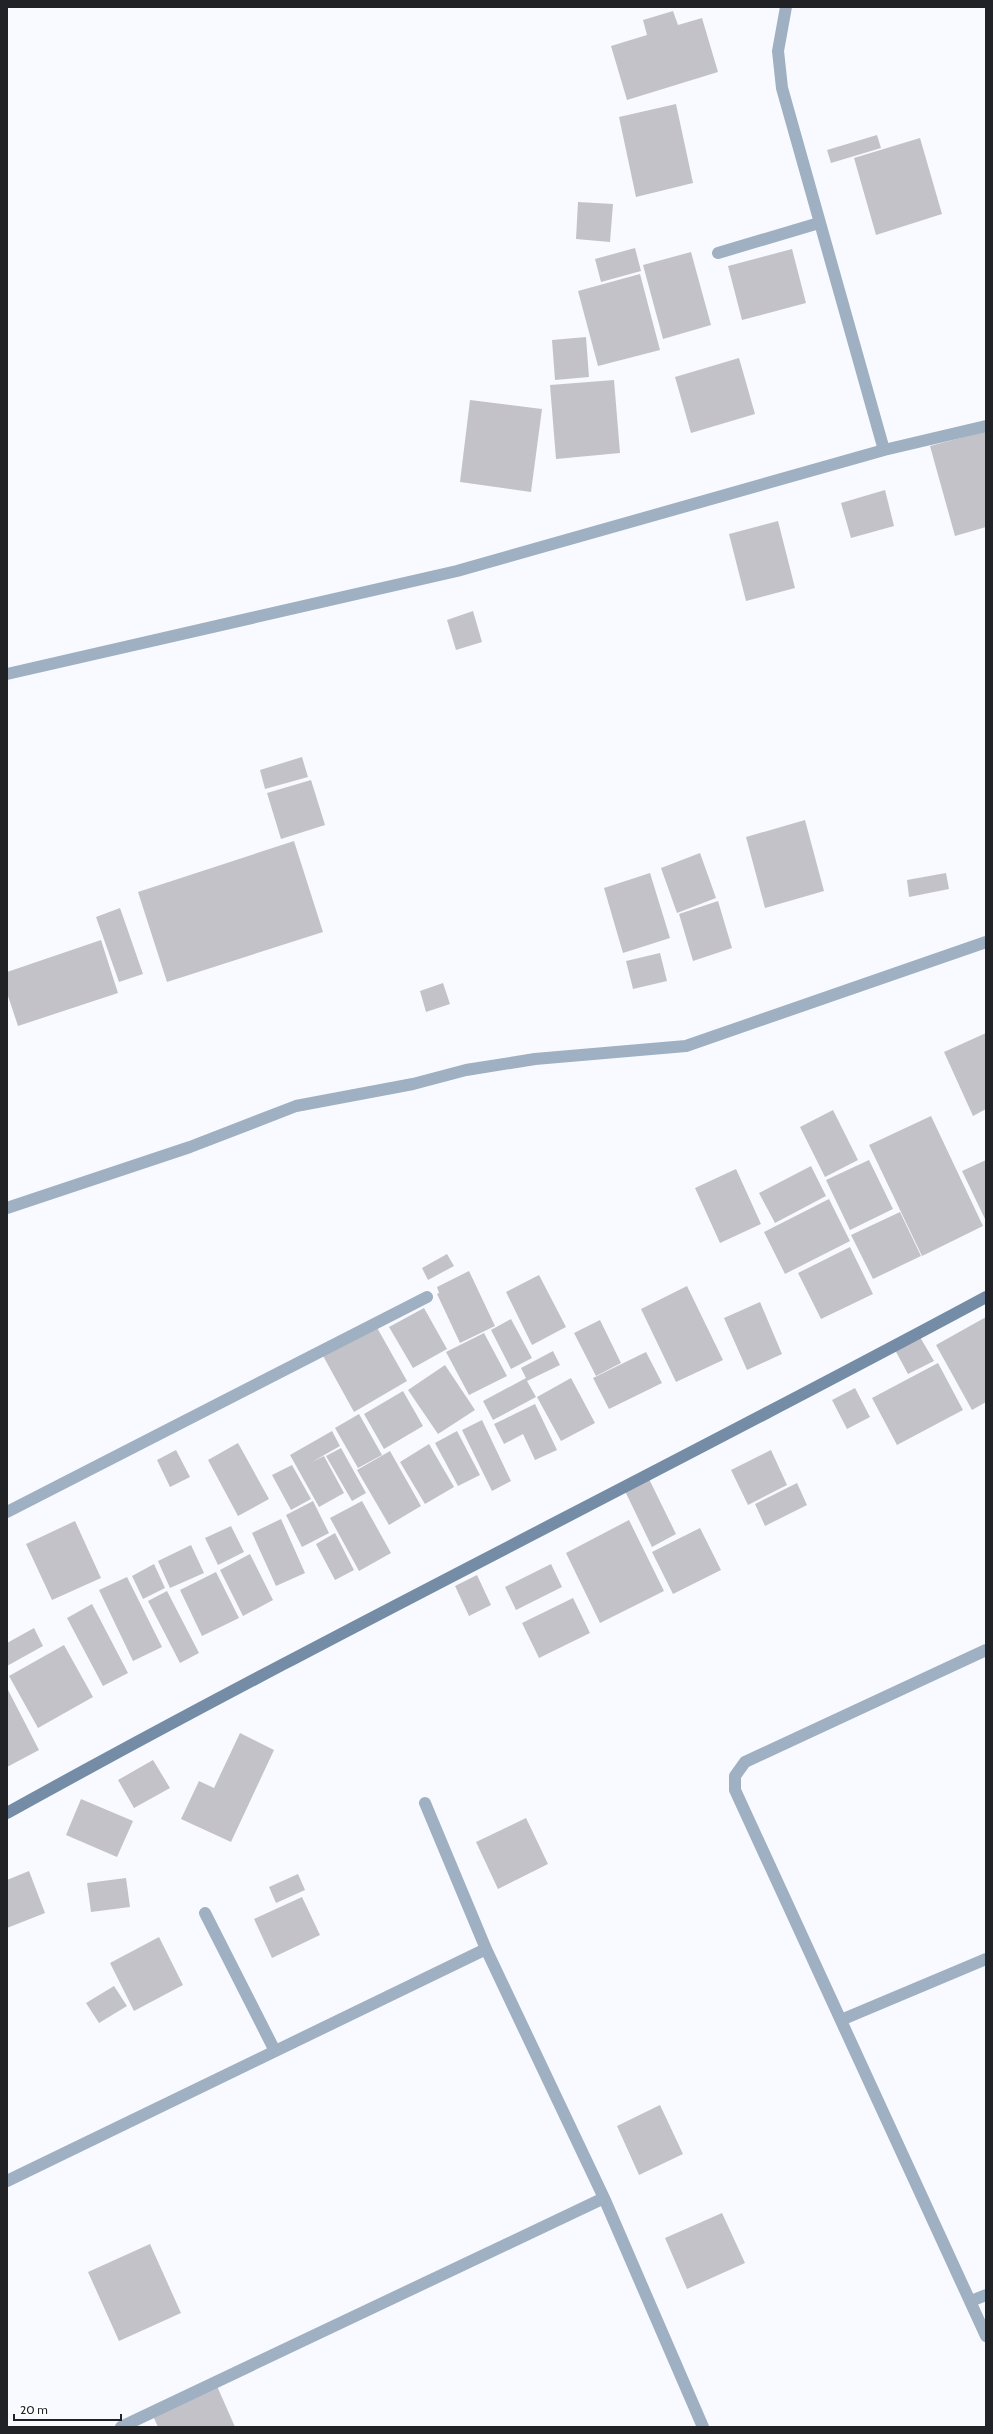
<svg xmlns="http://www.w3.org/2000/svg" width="993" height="2434" font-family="Cabin,sans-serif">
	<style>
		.building { fill: #c3c2c9 }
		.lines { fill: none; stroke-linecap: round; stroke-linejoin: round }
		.service { stroke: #9fb0c2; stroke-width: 12 }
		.minor { stroke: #9fb0c2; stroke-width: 12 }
		.secondary { stroke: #748ca6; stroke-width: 12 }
	</style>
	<rect width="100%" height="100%" fill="#f8faff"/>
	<path class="building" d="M 673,11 L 678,25 L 702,18 L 718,72 L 627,100 L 611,46 L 647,35 L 643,20 Z
		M 676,104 L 693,183 L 636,197 L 619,117 Z
		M 877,135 L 881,148 L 831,163 L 827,150 Z
		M 920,138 L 942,214 L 876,235 L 854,158 Z
		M 578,202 L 613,204 L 610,242 L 576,239 Z
		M 635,248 L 641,271 L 601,282 L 595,259 Z
		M 792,249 L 806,303 L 742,320 L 728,266 Z
		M 691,252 L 711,325 L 663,339 L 643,265 Z
		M 640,274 L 660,350 L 598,366 L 578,291 Z
		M 586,337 L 589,377 L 555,380 L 552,340 Z
		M 739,358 L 755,414 L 691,433 L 675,377 Z
		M 614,380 L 620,453 L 556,459 L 550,385 Z
		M 470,400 L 542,409 L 531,492 L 460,482 Z
		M 986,431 L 986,527 L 955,536 L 930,446 Z
		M 885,490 L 894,526 L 851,538 L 841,503 Z
		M 778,521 L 795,588 L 746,601 L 729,534 Z
		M 473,611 L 482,642 L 456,650 L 447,620 Z
		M 302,757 L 308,777 L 265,789 L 260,770 Z
		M 311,780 L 325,825 L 281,839 L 267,793 Z
		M 805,820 L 824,891 L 765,908 L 746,837 Z
		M 294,841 L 323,932 L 167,982 L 138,892 Z
		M 700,853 L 716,898 L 677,913 L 661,868 Z
		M 650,873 L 670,938 L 623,953 L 604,888 Z
		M 946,873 L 949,889 L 909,897 L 907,880 Z
		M 718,901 L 732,948 L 693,961 L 679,914 Z
		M 120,908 L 143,974 L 119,982 L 96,917 Z
		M 101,940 L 118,993 L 18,1026 L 7,993 L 7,972 Z
		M 660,953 L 667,981 L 633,989 L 626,961 Z
		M 443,983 L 450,1004 L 426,1012 L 420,991 Z
		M 986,1033 L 986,1109 L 973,1116 L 944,1052 Z
		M 833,1110 L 858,1160 L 825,1177 L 800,1127 Z
		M 931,1116 L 983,1226 L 922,1256 L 869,1145 Z
		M 869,1160 L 893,1209 L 850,1230 L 826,1180 Z
		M 986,1160 L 986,1221 L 962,1171 Z
		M 811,1166 L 826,1196 L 775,1223 L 759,1193 Z
		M 736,1169 L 761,1224 L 720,1243 L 695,1188 Z
		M 829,1199 L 850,1241 L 785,1274 L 764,1232 Z
		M 900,1212 L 921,1256 L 873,1279 L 851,1235 Z
		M 850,1247 L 873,1294 L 821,1319 L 798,1273 Z
		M 447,1254 L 454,1266 L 428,1280 L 422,1268 Z
		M 469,1271 L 495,1326 L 460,1343 L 437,1294 L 439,1293 L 437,1287 Z
		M 539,1275 L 566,1327 L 532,1345 L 506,1292 Z
		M 687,1286 L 723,1360 L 676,1382 L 641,1309 Z
		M 760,1302 L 782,1354 L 747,1370 L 724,1318 Z
		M 424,1308 L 447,1349 L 413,1368 L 389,1327 Z
		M 986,1317 L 986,1402 L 972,1410 L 936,1345 Z
		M 511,1319 L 532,1358 L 511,1369 L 491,1330 Z
		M 600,1320 L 621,1363 L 596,1376 L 574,1333 Z
		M 375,1324 L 407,1381 L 354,1412 L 322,1354 Z
		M 484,1333 L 507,1376 L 469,1395 L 446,1352 Z
		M 920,1337 L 934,1361 L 908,1374 L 895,1350 Z
		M 553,1351 L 560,1365 L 527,1381 L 536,1397 L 493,1420 L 483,1401 L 526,1378 L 521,1368 Z
		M 646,1352 L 662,1383 L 609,1409 L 593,1378 Z
		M 938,1363 L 963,1410 L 897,1445 L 872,1398 Z
		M 445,1365 L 475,1410 L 438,1434 L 408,1390 Z
		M 571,1378 L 595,1423 L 561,1441 L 537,1397 Z
		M 855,1388 L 870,1417 L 847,1429 L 832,1400 Z
		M 403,1391 L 423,1426 L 384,1449 L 364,1414 Z
		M 535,1404 L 557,1450 L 535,1460 L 523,1434 L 504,1444 L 494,1424 Z
		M 359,1414 L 382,1455 L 358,1468 L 335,1428 Z
		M 482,1420 L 511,1481 L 492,1491 L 462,1430 Z
		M 332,1431 L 340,1446 L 312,1462 L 324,1456 L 344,1493 L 319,1507 L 290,1455 Z
		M 457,1431 L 480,1475 L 458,1486 L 435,1443 Z
		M 238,1443 L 269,1499 L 238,1516 L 208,1460 Z
		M 429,1444 L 454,1487 L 425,1504 L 400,1462 Z
		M 341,1448 L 366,1493 L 352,1501 L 326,1456 Z
		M 176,1450 L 190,1477 L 170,1487 L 157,1460 Z
		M 771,1450 L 787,1485 L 748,1505 L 731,1470 Z
		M 390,1451 L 421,1506 L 389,1525 L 357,1470 Z
		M 292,1465 L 311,1499 L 291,1510 L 272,1475 Z
		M 648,1477 L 676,1534 L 652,1547 L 624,1489 Z
		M 797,1483 L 807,1505 L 765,1526 L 755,1504 Z
		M 313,1501 L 329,1533 L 302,1547 L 286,1515 Z
		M 362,1501 L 391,1553 L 359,1571 L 330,1518 Z
		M 281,1519 L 305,1573 L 276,1586 L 252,1533 Z
		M 629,1520 L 664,1591 L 600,1623 L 566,1553 Z
		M 75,1521 L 101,1578 L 52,1600 L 26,1544 Z
		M 231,1526 L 244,1552 L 218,1565 L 205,1538 Z
		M 700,1528 L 721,1570 L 673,1594 L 652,1552 Z
		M 335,1533 L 354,1570 L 335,1580 L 316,1544 Z
		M 191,1545 L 204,1573 L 170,1588 L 158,1561 Z
		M 250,1554 L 273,1600 L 243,1616 L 220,1570 Z
		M 154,1564 L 165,1588 L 143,1599 L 132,1576 Z
		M 551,1564 L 562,1587 L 516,1610 L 505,1587 Z
		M 216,1572 L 239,1618 L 202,1636 L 180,1590 Z
		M 477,1575 L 491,1605 L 469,1616 L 455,1586 Z
		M 127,1577 L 162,1647 L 133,1661 L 99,1590 Z
		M 167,1591 L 199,1653 L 180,1663 L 148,1601 Z
		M 573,1598 L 590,1633 L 539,1658 L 522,1623 Z
		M 92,1604 L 128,1673 L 103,1686 L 67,1618 Z
		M 34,1628 L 43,1646 L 7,1666 L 7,1643 Z
		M 64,1645 L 93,1697 L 38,1728 L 9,1676 Z
		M 7,1688 L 39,1750 L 7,1767 Z
		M 240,1733 L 274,1750 L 231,1842 L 181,1819 L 199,1781 L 214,1788 Z
		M 153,1760 L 170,1788 L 134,1808 L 118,1780 Z
		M 81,1799 L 133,1821 L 117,1857 L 66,1835 Z
		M 526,1818 L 548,1864 L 498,1889 L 476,1842 Z
		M 29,1871 L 45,1913 L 7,1928 L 7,1880 Z
		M 298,1874 L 305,1890 L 276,1903 L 269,1887 Z
		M 126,1878 L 130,1907 L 91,1912 L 87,1883 Z
		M 302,1897 L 320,1935 L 272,1958 L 254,1919 Z
		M 159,1937 L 183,1985 L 134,2011 L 110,1963 Z
		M 114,1986 L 127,2006 L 99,2023 L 86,2003 Z
		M 660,2105 L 683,2154 L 639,2175 L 617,2126 Z
		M 722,2213 L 745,2263 L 687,2289 L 665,2238 Z
		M 150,2244 L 181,2313 L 119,2341 L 88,2272 Z
		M 217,2386 L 235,2427 L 158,2427 L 153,2416 Z"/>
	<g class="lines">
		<path class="service" d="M 718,253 L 819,223"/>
		<path class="minor" d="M 786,7 L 778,51 L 782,88 L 884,450
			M 7,674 L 457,571 L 884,450 L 986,426
			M 7,1208 L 190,1147 L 296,1106 L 413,1084 L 466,1070 L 535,1059 L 686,1046 L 986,942
			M 7,1512 L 427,1297
			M 986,1650 L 745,1762 L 735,1776 L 735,1790 L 986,2336
			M 425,1803 L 486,1949 L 604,2198 L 703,2427
			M 205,1913 L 275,2051
			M 841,2020 L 986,1959
			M 7,2181 L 486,1949
			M 971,2301 L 986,2295
			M 121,2427 L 604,2198"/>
		<path class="secondary" d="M 7,1813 C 330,1634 661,1472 986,1297"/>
	</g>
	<rect width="993" height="2434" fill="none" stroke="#212225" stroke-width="16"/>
	<path d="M14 2414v6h107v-6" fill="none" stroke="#212225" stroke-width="2"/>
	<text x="20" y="2414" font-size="12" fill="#212225" stroke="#ffffff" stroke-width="3" paint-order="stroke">20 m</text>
</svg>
